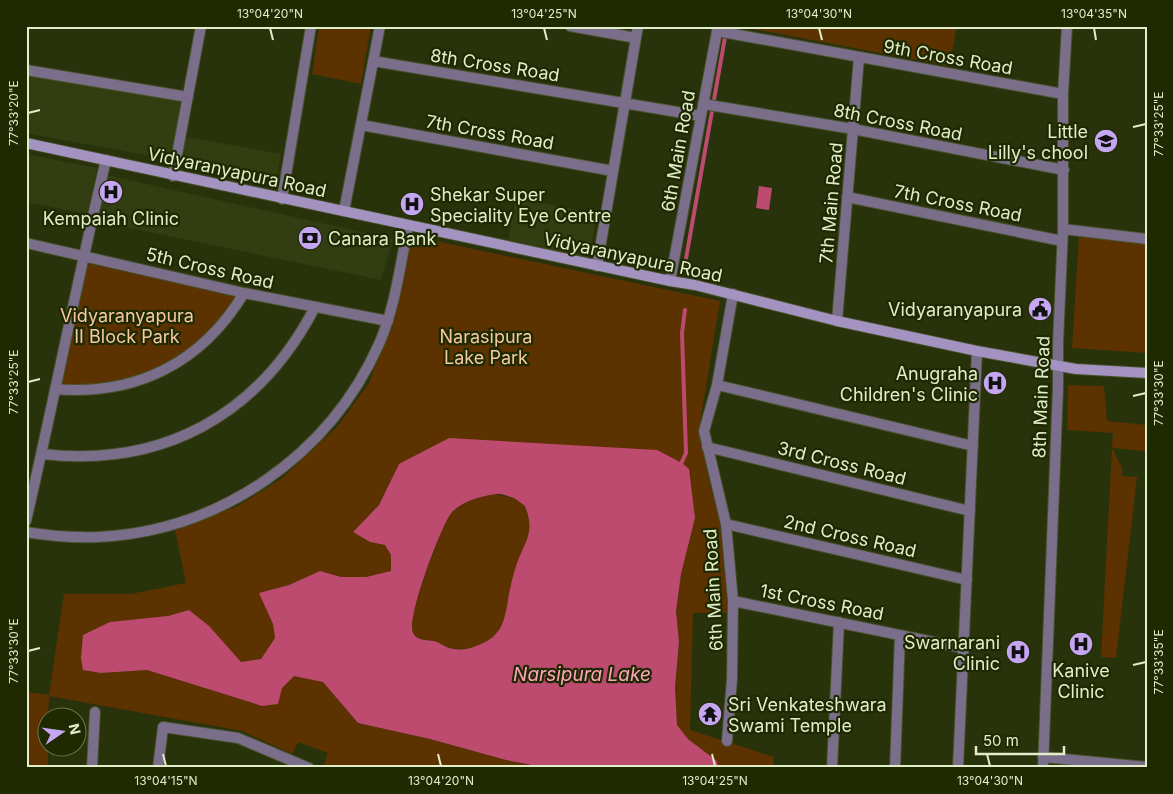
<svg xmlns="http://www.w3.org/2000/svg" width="1173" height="794" font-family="Inter,sans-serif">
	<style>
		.built { fill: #323e12 }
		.green { fill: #5c3200 }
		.water { fill: #bd4b70; fill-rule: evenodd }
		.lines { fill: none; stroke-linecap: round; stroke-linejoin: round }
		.stream { stroke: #bd4b70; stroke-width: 4 }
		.minor-casing { stroke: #46512a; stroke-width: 12 }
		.tertiary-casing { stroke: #46512a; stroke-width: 12 }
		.secondary-casing { stroke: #46512a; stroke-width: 12 }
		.minor { stroke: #7a6e8b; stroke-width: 10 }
		.tertiary { stroke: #7a6e8b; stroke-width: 10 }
		.secondary { stroke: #a492c0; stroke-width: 10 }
		.ticks { fill: none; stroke: #e1eec9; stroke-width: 2 }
		.labels { text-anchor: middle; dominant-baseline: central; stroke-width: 4.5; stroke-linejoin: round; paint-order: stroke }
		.street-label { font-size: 18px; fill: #e1eec9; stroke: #1f2902 }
		.poi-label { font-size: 18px; fill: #e1eec9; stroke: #1f2902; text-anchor: end }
		.park-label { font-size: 18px; fill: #f5c9a2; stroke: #1f2902 }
		.water-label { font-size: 19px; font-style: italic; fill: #fea5bc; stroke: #1f2902 }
		.neatline { fill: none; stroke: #e1eec9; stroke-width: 2 }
		.ticks-label { font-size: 12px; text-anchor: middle; fill: #e1eec9 }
	</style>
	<rect width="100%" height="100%" fill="#28330c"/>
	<path class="built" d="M 26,72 L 182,101 L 172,160 L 26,133 Z
		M 186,137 L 281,154 L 276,182 L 181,165 Z
		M 26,154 L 97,168 L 87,214 L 26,202 Z
		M 106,175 L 393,239 L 381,280 L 96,221 Z
		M 516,198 L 597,214 L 588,262 L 507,246 Z"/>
	<path class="green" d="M 319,26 L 371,26 L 361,84 L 312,74 Z
		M 738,26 L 957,26 L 949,66 Z
		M 412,236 L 720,301 L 699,429 L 707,472 L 720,523 L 728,613 L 693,613 L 690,730 L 774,757 L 773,768 L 718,768 L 717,761 L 688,739 L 677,725 L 675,687 L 679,642 L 676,611 L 681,574 L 695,518 L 399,464 L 379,505 L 353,532 L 370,542 L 385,545 L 391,555 L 392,571 L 366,577 L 341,577 L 320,571 L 289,585 L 260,593 L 273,624 L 275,638 L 261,659 L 241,662 L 189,610 L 168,616 L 101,673 L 147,670 L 262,706 L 294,675 L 323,682 L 358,723 L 430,739 L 506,760 L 547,768 L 323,768 L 328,753 L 298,742 L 292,754 L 242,731 L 49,696 L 48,716 L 48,768 L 26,768 L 26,692 L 49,695 L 64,594 L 131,594 L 186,583 L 175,530 L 238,506 L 281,479 L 337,427 L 369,383 L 392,322 Z
		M 1079,237 L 1147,244 L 1147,353 L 1072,348 Z
		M 86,263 L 236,295 C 205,347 155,380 95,386 C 84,387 72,385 60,385 Z
		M 1068,385 L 1104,386 L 1107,421 L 1147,425 L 1147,451 L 1112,448 L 1122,468 L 1122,476 L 1137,477 L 1116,658 L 1101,657 L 1112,448 L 1113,433 L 1067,430 Z
		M 494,494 L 514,498 L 525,506 C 535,532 525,540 519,564 C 514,581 509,619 498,632 C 488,645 466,652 450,648 C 444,647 439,643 433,641 C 424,639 414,641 412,629 C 409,617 428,566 433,553 C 438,541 442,525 450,515 C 458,503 480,496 494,494 Z"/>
	<path class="water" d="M 759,186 L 772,188 L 769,210 L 756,208 Z
		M 449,438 L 657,450 L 682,463 L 689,469 L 695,518 L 681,574 L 676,611 L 679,642 L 675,687 L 677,725 L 688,739 L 717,761 L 718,768 L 547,768 L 506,760 L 430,739 L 358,723 L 323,682 L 294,676 L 282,688 L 278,704 L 262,706 L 147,670 L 101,673 L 83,670 L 81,658 L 83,635 L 110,622 L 168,616 L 189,610 L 209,626 L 241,662 L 261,659 L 275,638 L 273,624 L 259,593 L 289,585 L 320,571 L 341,577 L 366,577 L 391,571 L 391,555 L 385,545 L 370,542 L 353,532 L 379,505 L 399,464 ZM 501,494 L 514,498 L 525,506 C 535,532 526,540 517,563 C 513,575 510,587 508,600 C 504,624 501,637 476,646 C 469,649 462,650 454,649 C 447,648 443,645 437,642 C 428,639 418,642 413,633 C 406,619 440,529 450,515 C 458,502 486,494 501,494 Z"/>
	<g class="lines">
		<path class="stream" d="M 684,270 L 727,26
			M 680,466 L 686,453 L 682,333 L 685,310"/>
		<g class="minor-casing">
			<path id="minor" d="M 570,26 L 636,38
				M 717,31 L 1063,94
				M 373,61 L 701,116
				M 26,70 L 188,97
				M 703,104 L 853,129 L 1064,170
				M 361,125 L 613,171
				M 173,176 L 201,26
				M 847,197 L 1062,241
				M 282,199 L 311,26
				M 344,211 L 380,26
				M 1063,229 L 1147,239
				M 26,243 L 244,293 L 388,321
				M 597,266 L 638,26
				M 670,281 L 718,26
				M 837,321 L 859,57
				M 717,385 L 973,446
				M 55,389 C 136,396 202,363 244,293
				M 707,447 L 970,511
				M 42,454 C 163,468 259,415 315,307
				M 26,521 C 54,401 77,280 106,160
				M 726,524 L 967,580
				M 26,532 C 50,536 74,538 98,537 C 220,531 329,456 379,344 C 395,308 400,266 408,227
				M 733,601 L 963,648
				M 727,741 L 732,679 L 733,601 L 726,524 L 704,431 L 717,385 L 733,294
				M 1043,757 L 1147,767
				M 92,768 L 95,712
				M 158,768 L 163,727 L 238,738 L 309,768
				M 832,768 L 839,622
				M 895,768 L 900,635
				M 958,768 L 977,351"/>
		</g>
		<g class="tertiary-casing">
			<path id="tertiary" d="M 1043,768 L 1058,388 L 1058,343 L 1063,229 L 1063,94 L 1067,26"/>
		</g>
		<g class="secondary-casing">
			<path id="secondary" d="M 26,143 C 241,187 455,237 670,281 L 695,285 L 837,321 L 977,351 L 1076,369 L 1147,373"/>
		</g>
		<use href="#minor" class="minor"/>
		<use href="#tertiary" class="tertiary"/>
		<use href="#secondary" class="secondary"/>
	</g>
	<path class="ticks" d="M 270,28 L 273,40M 544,28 L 547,40M 819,28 L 822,40M 1094,28 L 1096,40M 28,113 L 40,110M 1133,127 L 1146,124M 28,382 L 40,379M 1133,396 L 1146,393M 28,651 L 40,648M 1133,665 L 1146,662M 163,754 L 166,766M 438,754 L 441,766M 712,754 L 715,766M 987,754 L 990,766"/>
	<defs>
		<g id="school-disc" transform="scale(1.25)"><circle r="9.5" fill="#c5a6f0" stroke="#1f2902"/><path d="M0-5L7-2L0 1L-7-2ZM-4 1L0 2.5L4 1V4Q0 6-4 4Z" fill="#111"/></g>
		<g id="hospital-disc" transform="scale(1.25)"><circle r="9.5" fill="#c5a6f0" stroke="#1f2902"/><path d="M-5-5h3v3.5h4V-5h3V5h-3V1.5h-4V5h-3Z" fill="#111"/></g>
		<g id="bank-disc" transform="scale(1.25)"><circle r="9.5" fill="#c5a6f0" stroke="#1f2902"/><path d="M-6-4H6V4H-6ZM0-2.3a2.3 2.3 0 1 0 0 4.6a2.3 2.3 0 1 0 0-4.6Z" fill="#111"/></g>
		<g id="civic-disc" transform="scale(1.25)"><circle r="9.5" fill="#c5a6f0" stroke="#1f2902"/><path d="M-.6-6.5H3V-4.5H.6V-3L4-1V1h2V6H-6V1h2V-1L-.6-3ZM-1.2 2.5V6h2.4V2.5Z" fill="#111"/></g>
		<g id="temple-disc" transform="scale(1.25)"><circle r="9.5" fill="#c5a6f0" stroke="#1f2902"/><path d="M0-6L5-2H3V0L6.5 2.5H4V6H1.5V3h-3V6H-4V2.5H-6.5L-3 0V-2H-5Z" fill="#111"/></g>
	</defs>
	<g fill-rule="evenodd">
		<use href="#school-disc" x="1106" y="141"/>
		<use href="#hospital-disc" x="111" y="192"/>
		<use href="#hospital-disc" x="412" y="204"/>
		<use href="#bank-disc" x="310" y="238"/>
		<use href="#civic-disc" x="1040" y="309"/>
		<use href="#hospital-disc" x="995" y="383"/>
		<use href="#hospital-disc" x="1081" y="644"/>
		<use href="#hospital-disc" x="1018" y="652"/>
		<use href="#temple-disc" x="710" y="714"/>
	</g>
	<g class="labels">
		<g class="street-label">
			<text transform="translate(948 57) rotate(10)">9th Cross Road</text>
			<text transform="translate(495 65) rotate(9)">8th Cross Road</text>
			<text transform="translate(898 122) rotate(11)">8th Cross Road</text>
			<text transform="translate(490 132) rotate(10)">7th Cross Road</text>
			<text transform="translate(678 151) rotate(-80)">6th Main Road</text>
			<text transform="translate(237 172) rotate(12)">Vidyaranyapura Road</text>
			<text transform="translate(831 203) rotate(-85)">7th Main Road</text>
			<text transform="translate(958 203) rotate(11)">7th Cross Road</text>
			<text transform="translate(633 257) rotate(12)">Vidyaranyapura Road</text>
			<text transform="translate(210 268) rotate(13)">5th Cross Road</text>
			<text transform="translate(1041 397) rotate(-88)">8th Main Road</text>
			<text transform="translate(842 463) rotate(14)">3rd Cross Road</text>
			<text transform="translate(850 536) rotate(13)">2nd Cross Road</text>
			<text transform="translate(713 590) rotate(-93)">6th Main Road</text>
			<text transform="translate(822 602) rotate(11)">1st Cross Road</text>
		</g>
		<g class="poi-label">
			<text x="1088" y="131">Little<tspan x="1088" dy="21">Lilly's chool</tspan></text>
			<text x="430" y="194" text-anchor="start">Shekar Super<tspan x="430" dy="21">Speciality Eye Centre</tspan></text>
			<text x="111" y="218" text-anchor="middle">Kempaiah Clinic</text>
			<text x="328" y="238" text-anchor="start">Canara Bank</text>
			<text x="1022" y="309">Vidyaranyapura</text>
			<text x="978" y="373">Anugraha<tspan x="978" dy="21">Children's Clinic</tspan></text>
			<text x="1000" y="642">Swarnarani<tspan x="1000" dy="21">Clinic</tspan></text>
			<text x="1081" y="670" text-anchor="middle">Kanive<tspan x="1081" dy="21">Clinic</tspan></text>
			<text x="728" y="704" text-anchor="start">Sri Venkateshwara<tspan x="728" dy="21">Swami Temple</tspan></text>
		</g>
		<g class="park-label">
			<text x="127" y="315">Vidyaranyapura<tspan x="127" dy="21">II Block Park</tspan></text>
			<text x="486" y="336">Narasipura<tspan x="486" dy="21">Lake Park</tspan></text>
		</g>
		<g class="water-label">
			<text x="582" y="674">Narsipura Lake</text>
		</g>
	</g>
	<rect width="1173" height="794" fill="none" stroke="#1f2902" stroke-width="55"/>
	<g transform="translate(62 732) rotate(77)"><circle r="24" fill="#1f2902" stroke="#6d7852"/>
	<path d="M0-4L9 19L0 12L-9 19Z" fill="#c5a6f0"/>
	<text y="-8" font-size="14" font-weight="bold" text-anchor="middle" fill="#e1eec9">N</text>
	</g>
	<path d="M976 746v8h88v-8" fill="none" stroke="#e1eec9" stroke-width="2.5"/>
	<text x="983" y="746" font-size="15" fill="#e1eec9" stroke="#1f2902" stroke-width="4" paint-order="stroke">50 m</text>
	<rect x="28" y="28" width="1118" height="738" class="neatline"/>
	<g class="ticks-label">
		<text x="270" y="18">13°04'20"N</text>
		<text x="544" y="18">13°04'25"N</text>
		<text x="819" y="18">13°04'30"N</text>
		<text x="1094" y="18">13°04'35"N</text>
		<text transform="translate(14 113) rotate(-90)" y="4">77°33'20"E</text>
		<text transform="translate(1159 124) rotate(-90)" y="4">77°33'25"E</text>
		<text transform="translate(14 382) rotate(-90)" y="4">77°33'25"E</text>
		<text transform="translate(1159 393) rotate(-90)" y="4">77°33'30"E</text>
		<text transform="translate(14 651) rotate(-90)" y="4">77°33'30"E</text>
		<text transform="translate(1159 662) rotate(-90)" y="4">77°33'35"E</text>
		<text x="166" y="785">13°04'15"N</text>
		<text x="441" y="785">13°04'20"N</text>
		<text x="715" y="785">13°04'25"N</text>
		<text x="990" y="785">13°04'30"N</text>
	</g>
</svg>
